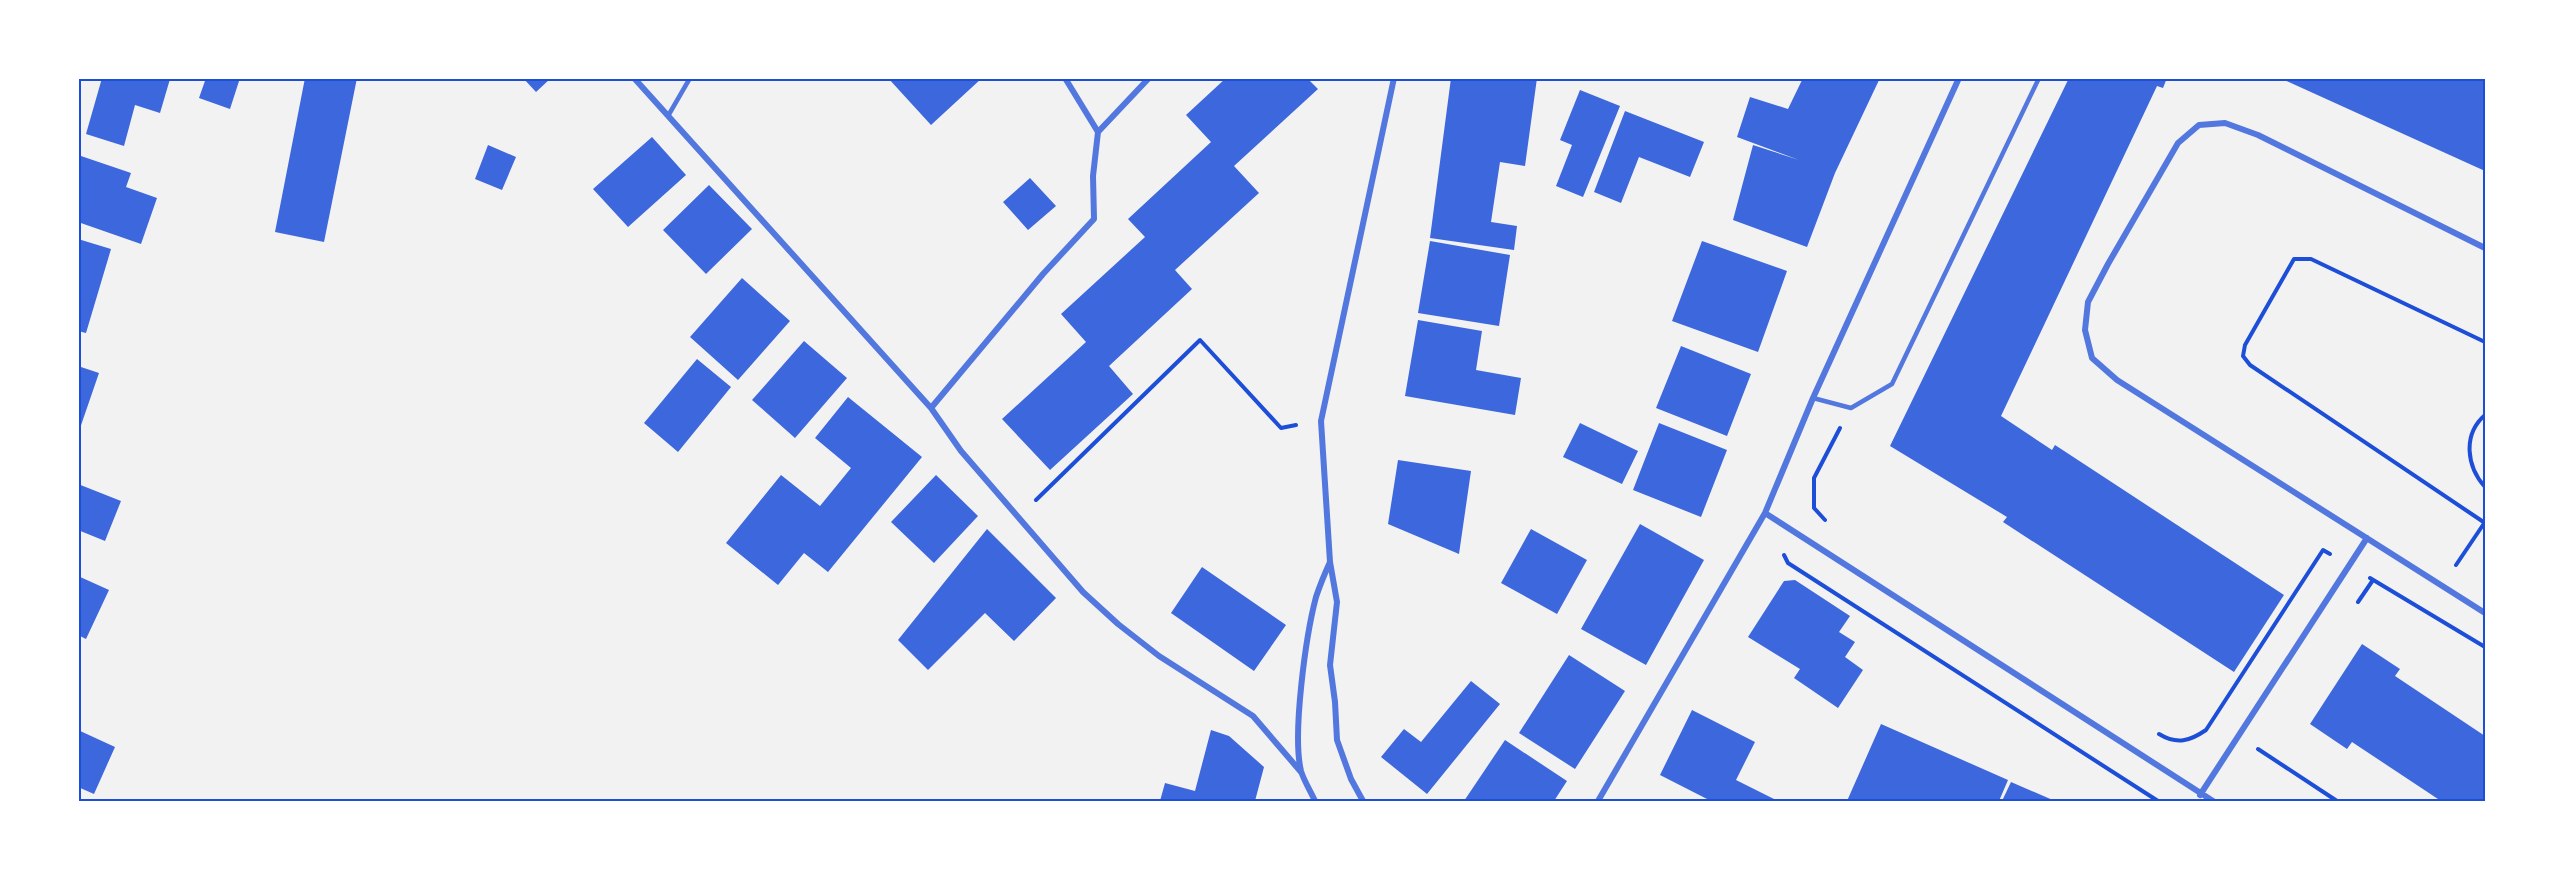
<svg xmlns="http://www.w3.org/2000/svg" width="2563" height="879" font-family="Inter,sans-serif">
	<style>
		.building { fill: #3d67dc }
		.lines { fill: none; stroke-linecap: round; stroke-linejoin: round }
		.path { stroke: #1d4ed8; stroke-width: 4 }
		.service { stroke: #5277de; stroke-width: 4.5 }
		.minor { stroke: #5277de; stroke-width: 6 }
		.neatline { fill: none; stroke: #1d4ed8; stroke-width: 2 }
	</style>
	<rect width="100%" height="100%" fill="#f2f2f2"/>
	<path class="building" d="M 102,78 L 170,79 L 160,113 L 135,105 L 124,146 L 86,134 Z
		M 206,78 L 240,78 L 230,109 L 199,98 Z
		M 305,78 L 357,78 L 324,242 L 275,232 Z
		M 523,78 L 551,78 L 536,92 Z
		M 888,78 L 982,78 L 931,125 Z
		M 1226,78 L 1307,78 L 1318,89 L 1234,166 L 1259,193 L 1175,270 L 1192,289 L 1109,366 L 1133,394 L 1050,470 L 1002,419 L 1086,342 L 1061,314 L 1145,237 L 1128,219 L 1211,142 L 1186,115 Z
		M 1451,78 L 1537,78 L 1525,166 L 1500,162 L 1491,222 L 1517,226 L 1514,250 L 1430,238 Z
		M 1803,78 L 1880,78 L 1835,173 L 1807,247 L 1733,220 L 1753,145 L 1799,160 L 1737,137 L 1750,97 L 1788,109 Z
		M 2069,78 L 2167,78 L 2163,88 L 2157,86 L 2001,416 L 2052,450 L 2055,445 L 2284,595 L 2234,672 L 2003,522 L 2007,517 L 1890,446 Z
		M 2280,78 L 2477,78 L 2485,82 L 2485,171 Z
		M 1580,90 L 1620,106 L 1583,197 L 1556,186 L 1572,145 L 1560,140 Z
		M 1625,111 L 1704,142 L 1690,177 L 1639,157 L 1621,203 L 1594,192 Z
		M 652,137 L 686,175 L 628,227 L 593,189 Z
		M 488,145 L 516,157 L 502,190 L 475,179 Z
		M 81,156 L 131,173 L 126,187 L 157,198 L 141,244 L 78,222 L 78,164 Z
		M 1030,178 L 1056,206 L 1028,230 L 1003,202 Z
		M 709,185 L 752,229 L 706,274 L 663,230 Z
		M 78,239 L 111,249 L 86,333 L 78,331 Z
		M 1430,241 L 1510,255 L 1499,326 L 1418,313 Z
		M 1702,241 L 1787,271 L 1758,352 L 1672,321 Z
		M 742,278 L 790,321 L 738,380 L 690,337 Z
		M 1418,320 L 1482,331 L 1476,370 L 1521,378 L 1515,415 L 1405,396 Z
		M 804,341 L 847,378 L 795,438 L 752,400 Z
		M 1681,346 L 1751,374 L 1727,436 L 1656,408 Z
		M 697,359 L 731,387 L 678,452 L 644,423 Z
		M 78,366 L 99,373 L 78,434 Z
		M 848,397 L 922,457 L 828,572 L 804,553 L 778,585 L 726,543 L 781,475 L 820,506 L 851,468 L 815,438 Z
		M 1580,423 L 1638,451 L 1622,484 L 1563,457 Z
		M 1659,423 L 1727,450 L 1701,517 L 1633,490 Z
		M 1398,460 L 1471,471 L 1459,554 L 1388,524 Z
		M 936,475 L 978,516 L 934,563 L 891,522 Z
		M 78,484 L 121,501 L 105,541 L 78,530 Z
		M 1640,524 L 1704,560 L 1646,665 L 1581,629 Z
		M 987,529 L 1056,598 L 1014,641 L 985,613 L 928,670 L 898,640 Z
		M 1531,529 L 1587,560 L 1557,614 L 1501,583 Z
		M 1202,567 L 1286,625 L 1254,671 L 1171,613 Z
		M 78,576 L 109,590 L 86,639 L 78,635 Z
		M 1795,580 L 1850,616 L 1839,632 L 1855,642 L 1845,657 L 1863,670 L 1838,708 L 1794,678 L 1800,669 L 1748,637 L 1784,581 Z
		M 2362,644 L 2400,669 L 2395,676 L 2485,736 L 2485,801 L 2441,801 L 2352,742 L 2347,749 L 2310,724 Z
		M 1569,655 L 1625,691 L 1575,769 L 1519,733 Z
		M 1471,681 L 1500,704 L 1427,794 L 1381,757 L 1404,729 L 1421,742 Z
		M 1692,710 L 1755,742 L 1736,780 L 1778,801 L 1711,801 L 1660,775 Z
		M 1881,724 L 2008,780 L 1999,801 L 1847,801 Z
		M 78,730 L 115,747 L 94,794 L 78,787 Z
		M 1211,730 L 1229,736 L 1264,767 L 1255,801 L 1160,801 L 1165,783 L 1195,791 Z
		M 1505,740 L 1567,781 L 1554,801 L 1464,801 Z
		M 2011,782 L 2055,801 L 2002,801 Z"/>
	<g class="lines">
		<path class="path" d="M 2485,342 L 2311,259 L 2294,259 L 2245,345 L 2243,356 L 2250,365 L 2485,523
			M 2485,415 C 2462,435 2467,467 2485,487
			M 1036,500 L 1200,340 L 1281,428 L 1296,425
			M 1825,520 L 1814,508 L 1814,478 L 1840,428
			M 1784,555 L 1788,563 L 2158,801
			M 2456,565 L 2485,522
			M 2370,578 L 2485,647
			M 2358,602 L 2373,580
			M 2159,734 C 2177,745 2190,741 2206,730 L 2323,550 L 2330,554
			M 2258,749 L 2337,801"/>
		<path class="service" d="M 668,116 L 690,78
			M 1813,398 L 1851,408 L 1892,384 L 2039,78"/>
		<path class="minor" d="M 634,78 L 931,408 L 961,451 L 1083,592 L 1118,624 L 1159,656 L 1253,716 L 1301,772
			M 1065,78 L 1098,132
			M 2485,248 L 2258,135 L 2225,123 L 2199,125 L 2178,143 L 2108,264 L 2088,302 L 2085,330 L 2092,358 L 2117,380 L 2485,613
			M 931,408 L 1043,274 L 1094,219 L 1093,176 L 1098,132 L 1149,78
			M 1765,513 L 2213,801
			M 2200,795 L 2367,538
			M 1315,801 C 1311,792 1304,781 1301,771 C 1292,734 1306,635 1316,597 C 1320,585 1325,573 1330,562
			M 1363,801 L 1351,779 L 1337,740 L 1335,702 L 1330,665 L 1337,602 L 1330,562 L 1321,421 L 1394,78
			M 1598,801 L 1765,513 L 1813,398 L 1959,78"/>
	</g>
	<rect width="2563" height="879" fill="none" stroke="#ffffff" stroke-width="159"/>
	<rect x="80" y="80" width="2404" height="720" class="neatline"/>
</svg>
